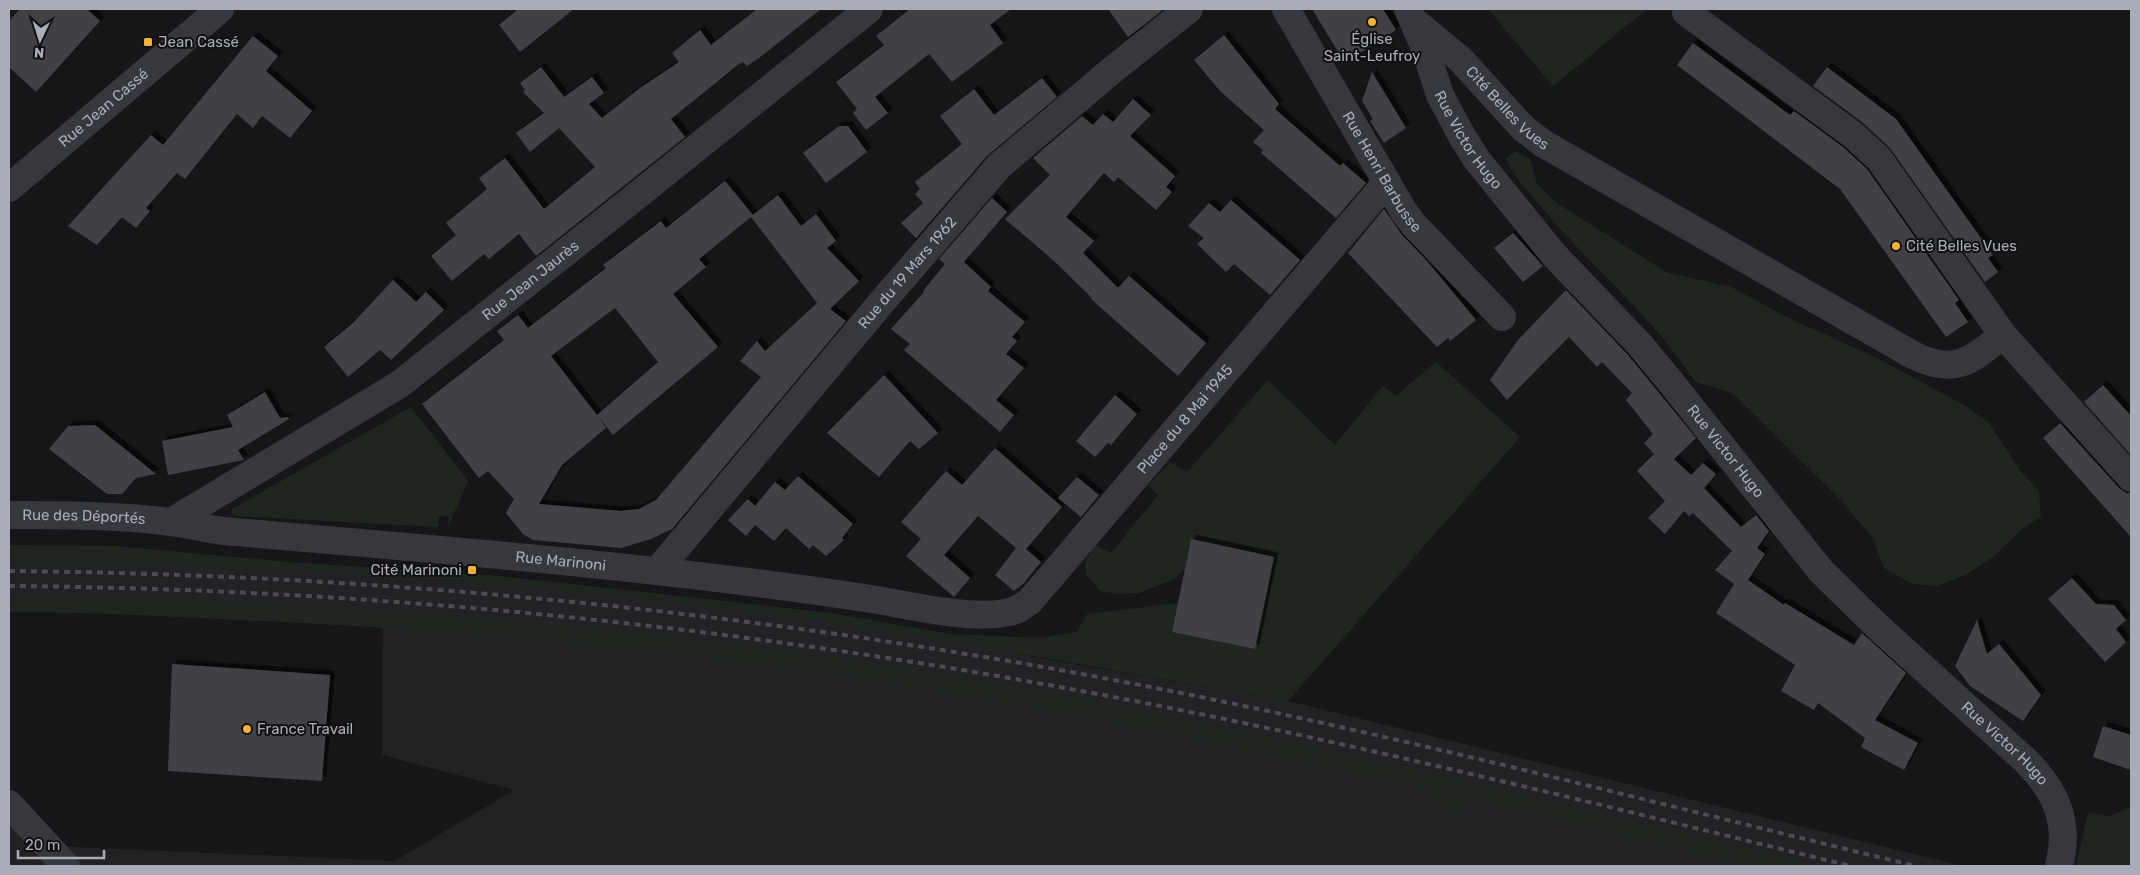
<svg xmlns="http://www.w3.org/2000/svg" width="2140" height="875" font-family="Rubik,sans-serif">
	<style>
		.built { fill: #222225 }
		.green { fill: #1e261f }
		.building { fill: #404145; fill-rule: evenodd; filter: url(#shadow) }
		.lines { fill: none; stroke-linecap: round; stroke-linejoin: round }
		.minor { stroke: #37383d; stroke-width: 28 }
		.tertiary { stroke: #37383d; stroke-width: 28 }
		.rail { stroke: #4a4c52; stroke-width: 4; stroke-dasharray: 6 5; stroke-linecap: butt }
		.poi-dot { fill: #f2b134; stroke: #111113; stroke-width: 2 }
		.labels { text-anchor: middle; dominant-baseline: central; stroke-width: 4; stroke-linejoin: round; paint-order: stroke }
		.poi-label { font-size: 15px; fill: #a8adb8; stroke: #111113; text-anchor: start }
		.street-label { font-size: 15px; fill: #a8adb8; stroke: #111113 }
	</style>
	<defs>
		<filter id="shadow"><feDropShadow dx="4.5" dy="-4.5" stdDeviation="0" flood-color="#0009"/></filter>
	</defs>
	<rect width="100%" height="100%" fill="#161618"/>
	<path class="built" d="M 9,553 L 161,554 L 496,576 L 831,613 L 1039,658 L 1288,701 L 1963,866 L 9,866 L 9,825 L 28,845 L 395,861 L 514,790 L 382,755 L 383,627 L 84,612 L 9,612 Z"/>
	<path class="green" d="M 1488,9 L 1647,9 L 1553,86 Z
		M 1516,151 L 1530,159 L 1537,184 L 1555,202 L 1666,272 L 1731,287 L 1791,319 L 1875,357 L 1964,405 L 1989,423 L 2021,472 L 2039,491 L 2041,516 L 2022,529 L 1993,557 L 1964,576 L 1936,586 L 1912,584 L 1884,568 L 1873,538 L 1839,498 L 1732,393 L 1695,382 C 1655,319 1597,272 1549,216 C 1533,197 1515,180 1506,158 Z
		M 1436,362 L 1520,437 L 1288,701 C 1084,666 880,625 675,602 C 454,576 231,562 9,563 L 9,545 L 115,546 L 288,562 L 496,576 L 831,613 L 951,634 L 1042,638 L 1077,632 L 1087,614 L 1178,603 L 1172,632 L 1255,649 L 1274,557 L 1191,539 L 1185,569 L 1174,579 L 1139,593 L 1117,594 L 1100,591 L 1086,574 L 1085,560 L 1096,545 L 1111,553 L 1158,495 L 1148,486 L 1170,462 L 1187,472 L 1268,380 L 1335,445 L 1383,386 L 1396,396 Z
		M 411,407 L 468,481 L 448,527 L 449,517 L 439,516 L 438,527 L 235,516 L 231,513 L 232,509 Z
		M 9,596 C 356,601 703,630 1045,691 C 1105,702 1165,716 1225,729 C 1423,770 1620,818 1817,866 L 1750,866 L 1464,797 L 1458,818 L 1423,788 C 1296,762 1170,733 1043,709 C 787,662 527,634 267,621 C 181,617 95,612 9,612 Z
		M 2131,807 L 2131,866 L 2076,866 L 2088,813 L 2110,816 Z"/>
	<path class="building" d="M 20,9 L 87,9 L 100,21 L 36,92 L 9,67 L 9,21 Z
		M 518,9 L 574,9 L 520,52 L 499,25 Z
		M 757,9 L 821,9 L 759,58 L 747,66 L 743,62 L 741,64 L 740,63 L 671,119 L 685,137 L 536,256 L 519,234 L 489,259 L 484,254 L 452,281 L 431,256 L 456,235 L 446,223 L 487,189 L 479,178 L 505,158 L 544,209 L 595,167 L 559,128 L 530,152 L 516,133 L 544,113 L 523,92 L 525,90 L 520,83 L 541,67 L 564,97 L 592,77 L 604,93 L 589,104 L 602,118 L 640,88 L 679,62 L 672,53 L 700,30 L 711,45 Z
		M 910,9 L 1011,9 L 990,25 L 1003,43 L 952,82 L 929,54 L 875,97 L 888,113 L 866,130 L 853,113 L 857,109 L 836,82 L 884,45 L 876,36 Z
		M 1108,9 L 1164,9 L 1128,37 Z
		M 1312,9 L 1383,9 L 1396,30 L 1345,63 Z
		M 1224,35 L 1279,104 L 1275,109 L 1340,166 L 1343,163 L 1366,183 L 1336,218 L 1261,153 L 1263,150 L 1253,142 L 1264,130 L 1220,91 L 1194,60 Z
		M 253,36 L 278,56 L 266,71 L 312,111 L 290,138 L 262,116 L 253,128 L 237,114 L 185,179 L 177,173 L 146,208 L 150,211 L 136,228 L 122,217 L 97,245 L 68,226 L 151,135 L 163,145 Z
		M 1693,43 L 1790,115 L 1794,111 L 1843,147 L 1867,169 L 1959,300 L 1955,303 L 1968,322 L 1946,337 L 1840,189 L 1677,65 Z
		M 1827,67 L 1896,119 L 1993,255 L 1988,258 L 1998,272 L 1985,282 L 1890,148 L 1862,122 L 1813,86 Z
		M 1372,72 L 1406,128 L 1384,143 L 1370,121 L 1373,119 L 1362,101 Z
		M 1042,78 L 1057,97 L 987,156 L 916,238 L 901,223 L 923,203 L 915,194 L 920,189 L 915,182 L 962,144 L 940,116 L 974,89 L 994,115 Z
		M 1133,99 L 1151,115 L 1130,136 L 1175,176 L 1166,187 L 1172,192 L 1156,210 L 1118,177 L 1114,182 L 1104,173 L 1066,217 L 1094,241 L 1083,253 L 1118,288 L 1129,276 L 1206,343 L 1178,376 L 1091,299 L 1092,298 L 1054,261 L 1005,219 L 1050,175 L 1033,158 L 1082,116 L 1093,125 L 1103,114 L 1113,122 Z
		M 839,126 L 848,126 L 867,152 L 826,183 L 803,153 Z
		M 725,181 L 753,215 L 778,195 L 801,226 L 816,214 L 836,241 L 827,248 L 859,281 L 830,309 L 846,321 L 672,529 L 651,539 L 621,548 L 533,540 L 523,534 L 506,513 L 514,499 L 488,471 L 479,478 L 422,404 L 504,340 L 497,331 L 518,315 L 528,328 L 606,268 L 603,265 L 661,221 L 666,228 ZM 751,217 L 817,303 L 765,351 L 757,341 L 740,361 L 761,377 L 656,500 L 639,509 L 621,511 L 539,504 L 562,465 L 606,428 L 598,416 L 613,435 L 718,347 L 673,294 L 706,267 L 699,259 ZM 615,308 L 658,362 L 597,415 L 551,356 Z
		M 992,198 L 1007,212 L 964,262 L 991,287 L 988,291 L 1025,322 L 1012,337 L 1017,341 L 1006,354 L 1024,368 L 996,400 L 1014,415 L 1000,432 L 904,350 L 910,344 L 891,329 L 924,292 L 923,291 L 945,264 L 939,259 Z
		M 1231,200 L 1300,260 L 1270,295 L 1234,264 L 1226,272 L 1197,244 L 1204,238 L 1188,226 L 1209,203 L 1220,212 Z
		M 1384,209 L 1402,235 L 1427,261 L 1476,320 L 1450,341 L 1448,338 L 1437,347 L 1348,253 Z
		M 1513,233 L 1543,266 L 1523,282 L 1494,248 Z
		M 393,280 L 416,302 L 426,292 L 444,310 L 391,360 L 380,350 L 348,377 L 324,347 L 353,323 Z
		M 1566,290 L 1628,355 L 1696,438 L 1674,459 L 1691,475 L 1703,463 L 1716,474 L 1704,488 L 1741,527 L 1756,515 L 1769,531 L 1757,548 L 1765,554 L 1748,580 L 1784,605 L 1785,603 L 1854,645 L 1862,633 L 1906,673 L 1875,720 L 1918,743 L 1904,770 L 1861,747 L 1865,738 L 1818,703 L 1814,710 L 1781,691 L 1795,665 L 1716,613 L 1734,584 L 1715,570 L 1732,551 L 1693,513 L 1689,516 L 1684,511 L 1665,534 L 1648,518 L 1665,501 L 1637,471 L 1654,454 L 1644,443 L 1653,434 L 1626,400 L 1632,393 L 1602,362 L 1597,367 L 1569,337 L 1507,400 L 1490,380 L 1518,340 Z
		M 884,375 L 938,433 L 919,449 L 910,441 L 879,477 L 827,433 Z
		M 2103,385 L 2131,416 L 2131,455 L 2084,402 Z
		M 265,392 L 280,418 L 288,417 L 289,419 L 238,450 L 244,460 L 168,475 L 162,441 L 233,427 L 227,415 Z
		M 1115,395 L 1137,414 L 1111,445 L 1108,443 L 1095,457 L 1076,441 Z
		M 2060,423 L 2119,488 L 2126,493 L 2131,493 L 2131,537 L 2043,438 Z
		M 95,425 L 156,474 L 136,478 L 122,494 L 107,494 L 49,449 L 68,426 Z
		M 995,448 L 1062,507 L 1026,549 L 1041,562 L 1023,584 L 1014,591 L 995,575 L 1016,548 L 978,516 L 944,555 L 970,578 L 954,597 L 906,556 L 921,539 L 901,522 L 946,471 L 962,485 Z
		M 798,476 L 853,524 L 842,538 L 844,540 L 826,556 L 813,545 L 809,549 L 786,528 L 774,541 L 755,525 L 746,536 L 728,520 L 748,499 L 755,506 L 775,482 L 785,490 Z
		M 1077,477 L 1099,495 L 1081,517 L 1058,498 Z
		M 1191,539 L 1274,557 L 1255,649 L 1172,632 Z
		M 2072,578 L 2096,604 L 2114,605 L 2126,620 L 2116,629 L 2126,642 L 2105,662 L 2048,599 Z
		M 1977,620 L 1987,654 L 1999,644 L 2041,695 L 2023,721 L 1970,686 L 1955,666 Z
		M 172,664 L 330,675 L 322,781 L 168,771 Z
		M 2103,726 L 2131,735 L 2131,770 L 2093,757 Z"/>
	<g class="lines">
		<g class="minor">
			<path id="s1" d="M 1286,9 L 1404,212 L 1414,225 L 1502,317"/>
			<path d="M 1686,12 L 1853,135 L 1879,159 L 2003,335 L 2131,478"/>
			<path id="s2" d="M 1414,21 L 1460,59 L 1524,129 L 1544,144 L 1913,355 C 1955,376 1970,361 2003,335"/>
			<path id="s3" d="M 9,188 L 220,9"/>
			<path id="s4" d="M 9,515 C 63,515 117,515 171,522 C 189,524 206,529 224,531 C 440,550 656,566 871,599 C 909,605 972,621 1009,612 C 1017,611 1023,606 1030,601 L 1387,182"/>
			<path id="s5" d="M 171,522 L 400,384 L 629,202 L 869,9"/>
			<path id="s6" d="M 658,570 L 881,303 L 999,166 L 1111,71 L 1189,9"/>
			<path d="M 9,804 L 66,866"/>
		</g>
		<path class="tertiary" id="s7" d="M 1408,9 L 1424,46 L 1440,95 L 1463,138 L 1477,160 L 1555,256 L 1640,345 L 1673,385 L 1821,571 L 1878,627 L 2026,761 C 2057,792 2070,823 2059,866"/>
		<path class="rail" d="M 9,571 C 430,575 851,622 1263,710 C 1482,757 1699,814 1916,866
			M 9,586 C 381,589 753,628 1119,698 C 1365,745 1608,807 1851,866"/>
	</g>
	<g class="poi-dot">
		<circle cx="1372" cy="22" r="5"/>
		<rect x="143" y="37" width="10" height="10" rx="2.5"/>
		<circle cx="1896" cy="246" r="5"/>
		<rect x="467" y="565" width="10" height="10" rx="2.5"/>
		<circle cx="247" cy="729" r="5"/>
	</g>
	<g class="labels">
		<g class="poi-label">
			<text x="1372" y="39" text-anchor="middle">Église<tspan x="1372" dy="17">Saint-Leufroy</tspan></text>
			<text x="158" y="42">Jean Cassé</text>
			<text x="1906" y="246">Cité Belles Vues</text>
			<text x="462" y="570" text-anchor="end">Cité Marinoni</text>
			<text x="257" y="729">France Travail</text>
		</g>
		<g class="street-label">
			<text stroke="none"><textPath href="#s2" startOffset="128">Cité Belles Vues</textPath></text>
			<text stroke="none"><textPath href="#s3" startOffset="124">Rue Jean Cassé</textPath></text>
			<text stroke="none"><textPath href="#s7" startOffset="145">Rue Victor Hugo</textPath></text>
			<text stroke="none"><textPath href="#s1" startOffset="189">Rue Henri Barbusse</textPath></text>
			<text stroke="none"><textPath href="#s6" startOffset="388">Rue du 19 Mars 1962</textPath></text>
			<text stroke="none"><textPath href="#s5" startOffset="434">Rue Jean Jaurès</textPath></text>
			<text stroke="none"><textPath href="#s4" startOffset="1269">Place du 8 Mai 1945</textPath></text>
			<text stroke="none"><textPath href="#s7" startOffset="550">Rue Victor Hugo</textPath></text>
			<text stroke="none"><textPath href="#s4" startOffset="75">Rue des Déportés</textPath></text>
			<text stroke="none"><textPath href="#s4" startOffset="554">Rue Marinoni</textPath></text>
			<text stroke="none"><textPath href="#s7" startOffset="955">Rue Victor Hugo</textPath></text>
		</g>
	</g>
	<rect width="2140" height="875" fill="none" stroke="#a8adb8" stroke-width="20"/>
	<g transform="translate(40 40) rotate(184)" stroke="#111113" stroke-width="4" paint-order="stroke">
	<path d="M0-4L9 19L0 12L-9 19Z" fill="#a8adb8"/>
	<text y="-8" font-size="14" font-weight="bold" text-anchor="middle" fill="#a8adb8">N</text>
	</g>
	<path d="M18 850v8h86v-8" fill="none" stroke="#a8adb8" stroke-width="2.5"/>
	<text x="25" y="850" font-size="15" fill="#a8adb8" stroke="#111113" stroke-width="4" paint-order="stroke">20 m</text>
</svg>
